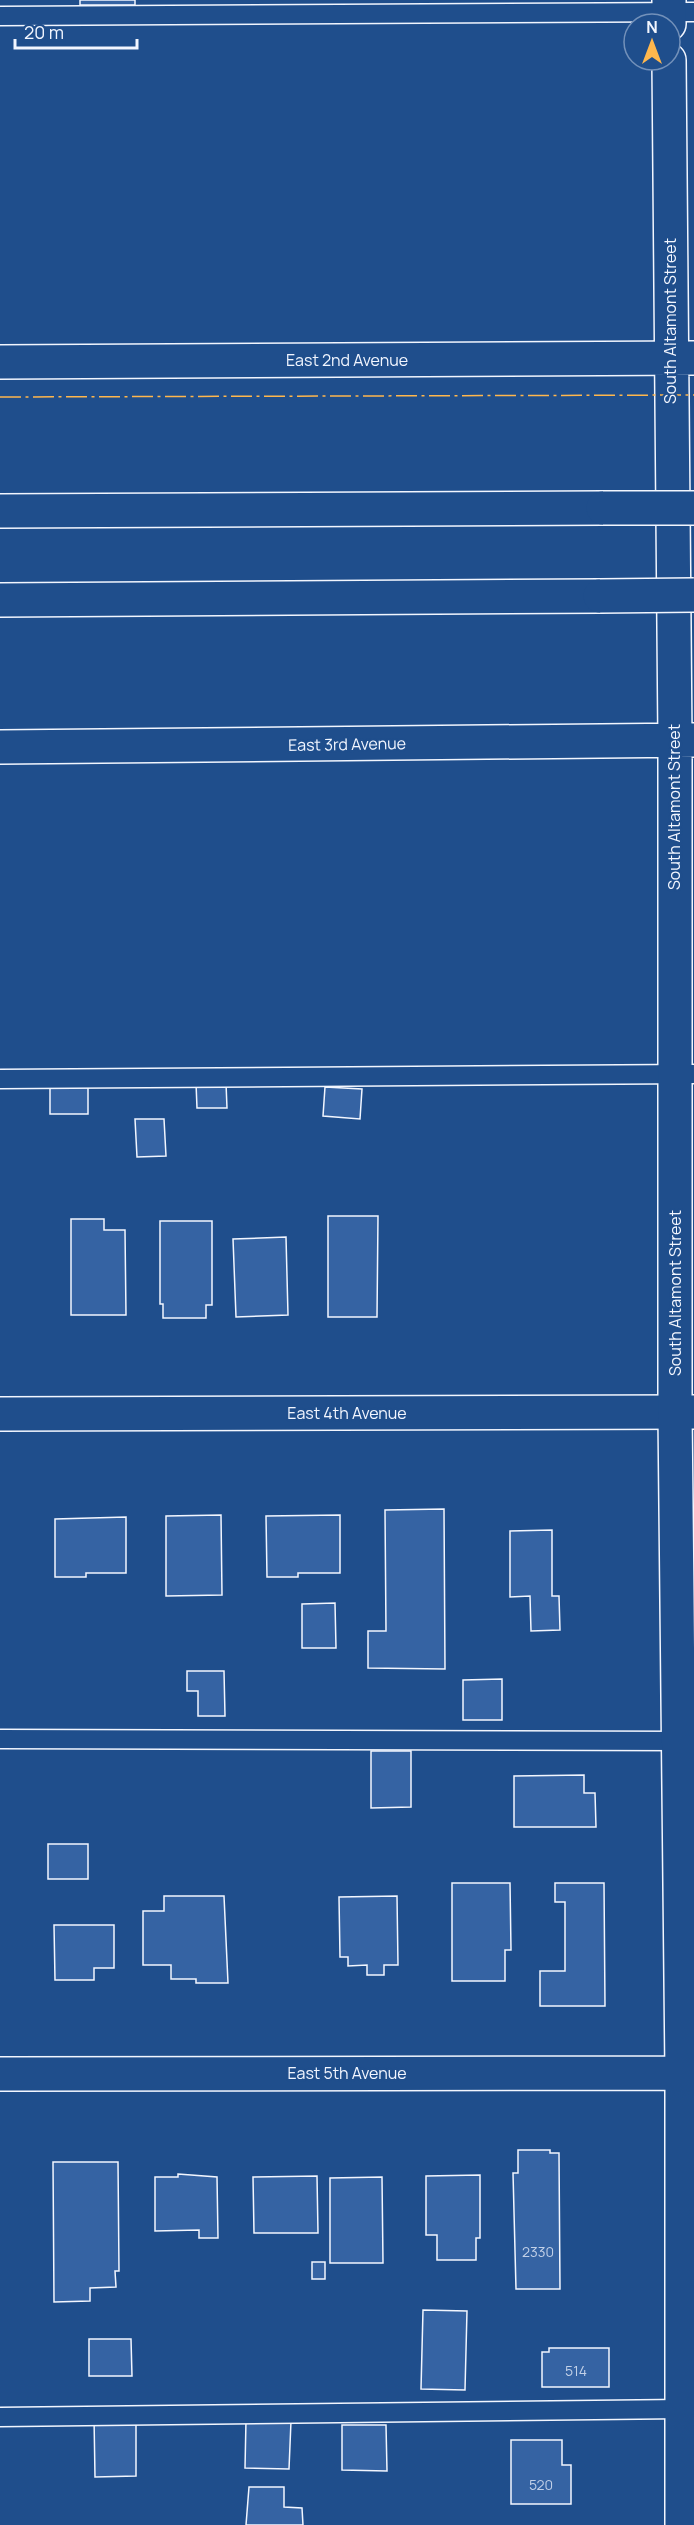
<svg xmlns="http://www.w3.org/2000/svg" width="694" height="2525" font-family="Manrope,sans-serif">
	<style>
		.building { fill: #3563a3; stroke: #f2f6ff; stroke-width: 1.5 }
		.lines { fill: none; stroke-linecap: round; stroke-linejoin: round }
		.lane-casing { stroke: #f2f6ff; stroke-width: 21 }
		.street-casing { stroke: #f2f6ff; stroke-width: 36 }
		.secondary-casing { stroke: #f2f6ff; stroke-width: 36 }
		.highway-casing { stroke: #f2f6ff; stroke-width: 36 }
		.lane { stroke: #1f4e8c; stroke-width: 18 }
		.street { stroke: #1f4e8c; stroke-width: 33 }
		.secondary { stroke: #1f4e8c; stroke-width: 33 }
		.highway { stroke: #1f4e8c; stroke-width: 33 }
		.highway-bridge-casing { stroke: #f2f6ff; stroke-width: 36; stroke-linecap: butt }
		.highway-bridge { stroke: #1f4e8c; stroke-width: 33 }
		.power { stroke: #ffb74d; stroke-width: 1.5; stroke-dasharray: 21 4.5 3 4.5; stroke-linecap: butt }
		.labels { text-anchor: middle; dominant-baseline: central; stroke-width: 4.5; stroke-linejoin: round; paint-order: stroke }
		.number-label { font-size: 14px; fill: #c3d1e8 }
		.street-label { font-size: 16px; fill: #f2f6ff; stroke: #1f4e8c }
	</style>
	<rect width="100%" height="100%" fill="#1f4e8c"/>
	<path class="building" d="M 80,0 L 135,0 L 135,5 L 80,5 Z
		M 196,1083 L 226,1083 L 227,1108 L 197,1108 Z
		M 88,1084 L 88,1114 L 50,1114 L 50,1085 Z
		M 325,1087 L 362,1089 L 360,1119 L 323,1116 Z
		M 135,1119 L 164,1119 L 166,1156 L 137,1157 Z
		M 328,1216 L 378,1216 L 377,1317 L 328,1317 Z
		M 71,1219 L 104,1219 L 104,1230 L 125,1230 L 126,1315 L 71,1315 Z
		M 160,1221 L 212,1221 L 212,1305 L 206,1305 L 206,1318 L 163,1318 L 163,1304 L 160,1304 Z
		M 286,1237 L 288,1315 L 236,1317 L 233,1239 Z
		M 444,1509 L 445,1669 L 368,1668 L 368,1631 L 386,1631 L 385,1510 Z
		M 221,1515 L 222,1595 L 166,1596 L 166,1516 Z
		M 340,1515 L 340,1573 L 298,1573 L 298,1577 L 267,1577 L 266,1516 Z
		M 126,1517 L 126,1573 L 86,1573 L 86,1577 L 55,1577 L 55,1519 Z
		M 552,1530 L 552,1596 L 559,1596 L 560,1630 L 531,1631 L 530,1596 L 510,1597 L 510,1531 Z
		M 335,1603 L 336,1648 L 302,1648 L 302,1604 Z
		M 187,1671 L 224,1671 L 225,1716 L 198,1716 L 198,1691 L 187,1691 Z
		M 502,1679 L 502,1720 L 463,1720 L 463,1680 Z
		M 371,1751 L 411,1751 L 411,1807 L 371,1808 Z
		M 584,1775 L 584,1793 L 595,1793 L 596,1827 L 514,1827 L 514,1776 Z
		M 48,1844 L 88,1844 L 88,1879 L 48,1879 Z
		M 452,1883 L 510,1883 L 511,1950 L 505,1950 L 505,1981 L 452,1981 Z
		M 555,1883 L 604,1883 L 605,2006 L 540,2006 L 540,1971 L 565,1971 L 565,1902 L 555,1902 Z
		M 164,1896 L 224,1896 L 228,1983 L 196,1983 L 196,1979 L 171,1979 L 171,1965 L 143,1965 L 143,1911 L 164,1911 Z
		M 397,1896 L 398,1965 L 384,1965 L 384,1975 L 367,1975 L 367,1965 L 348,1966 L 348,1957 L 340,1957 L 339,1897 Z
		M 54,1925 L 114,1925 L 114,1968 L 94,1968 L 94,1980 L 55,1980 Z
		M 518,2150 L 550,2150 L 550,2153 L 559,2153 L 560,2289 L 516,2289 L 513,2173 L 518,2173 Z
		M 53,2162 L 118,2162 L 119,2271 L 115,2271 L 116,2287 L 90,2288 L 90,2301 L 54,2302 Z
		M 178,2174 L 217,2177 L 218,2238 L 199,2238 L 199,2230 L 155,2231 L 155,2177 L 178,2177 Z
		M 480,2175 L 480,2238 L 476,2238 L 476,2260 L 437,2260 L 437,2235 L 426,2235 L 426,2176 Z
		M 317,2176 L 318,2233 L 254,2233 L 253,2177 Z
		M 382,2177 L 383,2263 L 330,2263 L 330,2178 Z
		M 312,2262 L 325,2262 L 325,2279 L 312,2279 Z
		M 423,2310 L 467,2311 L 465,2390 L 421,2389 Z
		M 89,2339 L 131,2339 L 132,2376 L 89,2376 Z
		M 549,2348 L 609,2348 L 609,2387 L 542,2387 L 542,2352 L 549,2352 Z
		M 94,2417 L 136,2417 L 136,2476 L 95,2477 Z
		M 246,2420 L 291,2421 L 289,2469 L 245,2468 Z
		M 342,2425 L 386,2425 L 387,2471 L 342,2470 Z
		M 511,2440 L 562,2440 L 562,2465 L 571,2465 L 571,2504 L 511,2504 Z
		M 249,2487 L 284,2487 L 284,2507 L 302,2508 L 303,2525 L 246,2525 Z"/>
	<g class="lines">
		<g class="lane-casing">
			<path id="lane" d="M 0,16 L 694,12
				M 0,1079 L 694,1074
				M 0,1739 L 685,1741
				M 0,2417 L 682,2409"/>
		</g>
		<g class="street-casing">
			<path id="street" d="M 0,1414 L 694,1412"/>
		</g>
		<g class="secondary-casing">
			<path id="secondary" d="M 669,0 L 669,24
				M 669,60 L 675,740 L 675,1412 L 682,2073 L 682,2525
				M 0,362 L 694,358
				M 0,747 L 694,740
				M 0,2074 L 694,2073"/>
		</g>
		<g class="highway-casing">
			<path id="highway" d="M 0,511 L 603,508
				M 0,600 L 600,596"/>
		</g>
		<use href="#lane" class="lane"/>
		<use href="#street" class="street"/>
		<use href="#secondary" class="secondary"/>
		<use href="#highway" class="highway"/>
		<g class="highway-bridge-casing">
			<path id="highway-bridge" d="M 603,508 L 694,508
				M 600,596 L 694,595"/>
		</g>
		<use href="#highway-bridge" class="highway-bridge"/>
		<path class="power" d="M 0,397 L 694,395"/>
	</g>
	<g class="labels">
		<g class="number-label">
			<text x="538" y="2251">2330</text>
			<text x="576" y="2370">514</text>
			<text x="541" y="2484">520</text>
		</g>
		<g class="street-label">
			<text transform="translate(670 321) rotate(-90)">South Altamont Street</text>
			<text x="347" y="360">East 2nd Avenue</text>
			<text transform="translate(347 744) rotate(-1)">East 3rd Avenue</text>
			<text transform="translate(674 807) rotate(-90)">South Altamont Street</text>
			<text transform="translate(675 1293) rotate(-90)">South Altamont Street</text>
			<text x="347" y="1413">East 4th Avenue</text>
			<text x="347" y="2073">East 5th Avenue</text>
		</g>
	</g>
	<g transform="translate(652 42)"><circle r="28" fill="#1f4e8c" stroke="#7391ba" stroke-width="1.5"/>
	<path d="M0-4.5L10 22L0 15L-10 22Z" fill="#ffb74d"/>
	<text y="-9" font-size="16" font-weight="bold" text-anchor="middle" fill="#f2f6ff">N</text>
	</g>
	<path d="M15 39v9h122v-9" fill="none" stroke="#f2f6ff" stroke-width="3"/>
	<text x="24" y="39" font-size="18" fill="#f2f6ff" stroke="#1f4e8c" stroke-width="4.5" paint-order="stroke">20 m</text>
</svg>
